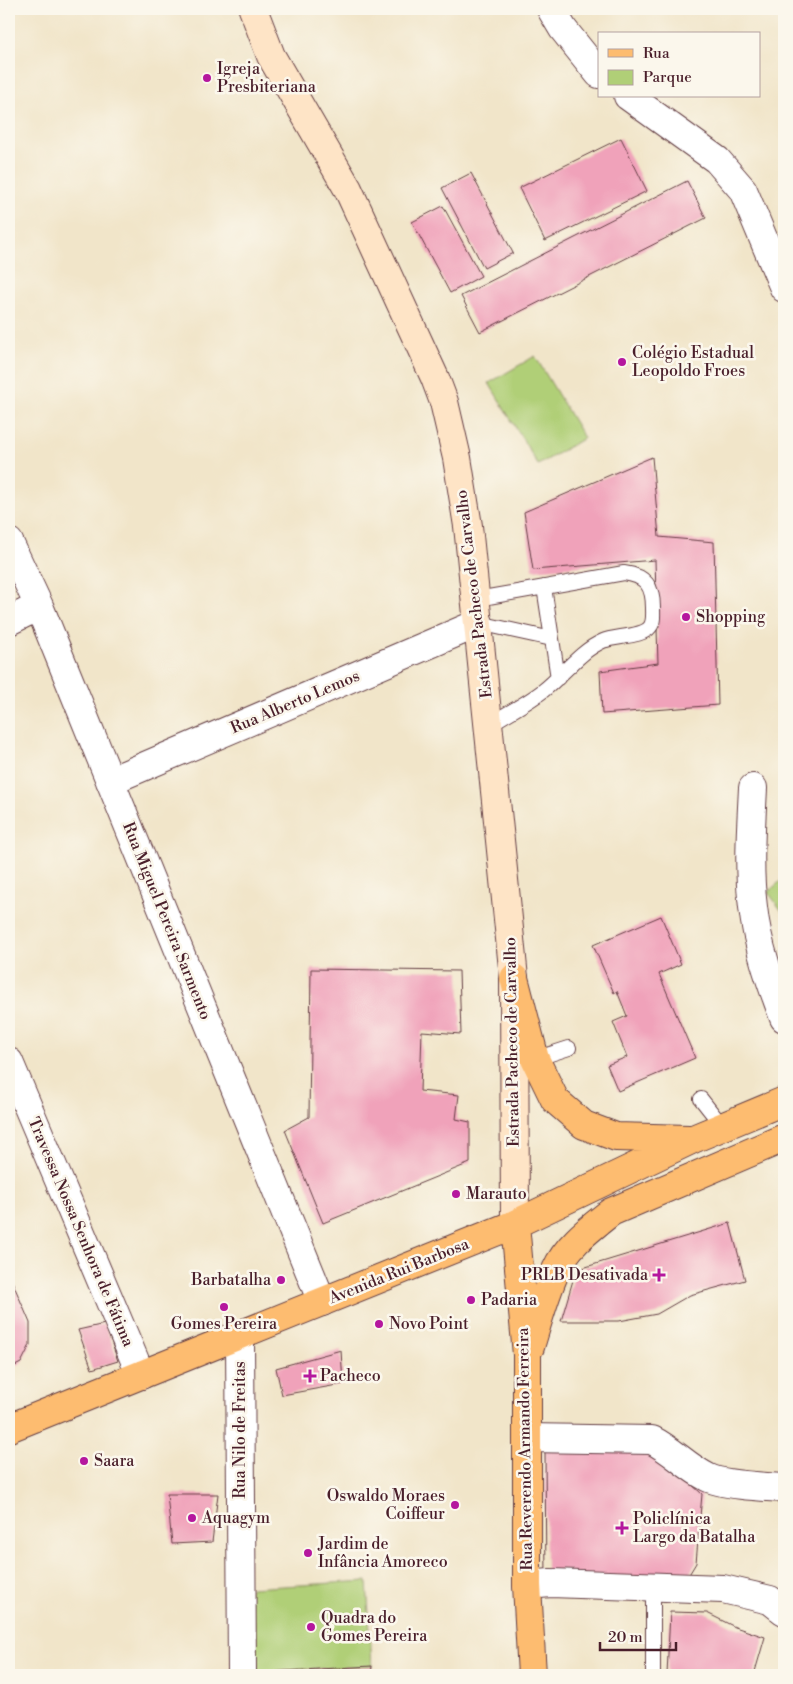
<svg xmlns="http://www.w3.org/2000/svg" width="793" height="1684" font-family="'Libre Bodoni',serif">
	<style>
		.green { fill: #b0cf77; stroke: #7d7751 }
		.building { fill: #f0a2ba }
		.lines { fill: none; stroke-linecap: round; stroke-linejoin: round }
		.service-casing { stroke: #633d43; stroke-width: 16 }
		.minor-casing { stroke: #633d43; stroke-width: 30 }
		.secondary-casing { stroke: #633d43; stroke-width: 30 }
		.primary-casing { stroke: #633d43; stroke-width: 30 }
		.service { stroke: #fff; stroke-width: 14 }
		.minor { stroke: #fff; stroke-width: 28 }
		.secondary { stroke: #fee4c6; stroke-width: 28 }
		.primary { stroke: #fdbc70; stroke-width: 28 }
		.poi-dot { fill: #b5179e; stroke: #fbf7ec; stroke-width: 2 }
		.labels { text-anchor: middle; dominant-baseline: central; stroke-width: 5; stroke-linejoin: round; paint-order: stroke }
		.poi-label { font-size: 16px; fill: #4a1f2b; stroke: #fbf7ec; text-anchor: start }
		.street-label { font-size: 16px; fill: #4a1f2b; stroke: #fbf7ec }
	</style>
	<rect width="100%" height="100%" fill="#fbf7ec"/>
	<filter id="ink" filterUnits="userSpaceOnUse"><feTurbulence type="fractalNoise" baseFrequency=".02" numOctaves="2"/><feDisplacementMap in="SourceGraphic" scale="10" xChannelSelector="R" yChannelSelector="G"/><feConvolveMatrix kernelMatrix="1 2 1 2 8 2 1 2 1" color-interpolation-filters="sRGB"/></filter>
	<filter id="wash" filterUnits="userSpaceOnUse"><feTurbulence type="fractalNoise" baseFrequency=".0096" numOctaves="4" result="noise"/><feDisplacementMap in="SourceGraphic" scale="20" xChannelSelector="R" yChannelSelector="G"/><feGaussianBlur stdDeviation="1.12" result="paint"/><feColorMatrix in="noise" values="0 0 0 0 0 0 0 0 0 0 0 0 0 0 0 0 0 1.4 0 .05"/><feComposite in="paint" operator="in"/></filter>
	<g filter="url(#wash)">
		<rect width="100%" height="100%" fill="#f1e5c9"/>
		<path class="green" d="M 535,356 L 584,438 L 538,465 L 489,383 Z
			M 784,878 L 784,914 L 768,892 Z
			M 367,1581 L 372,1666 L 254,1673 L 249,1588 Z"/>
		<g id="blocks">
			<path class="building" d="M 621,138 L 647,191 L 545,241 L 519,188 Z
				M 471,173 L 513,253 L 484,268 L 442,188 Z
				M 687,181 L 706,218 L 480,332 L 461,296 Z
				M 443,206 L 481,276 L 450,293 L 412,222 Z
				M 652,457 L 659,537 L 714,542 L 718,705 L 602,714 L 600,671 L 658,663 L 655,560 L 533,570 L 524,512 Z
				M 661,916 L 681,964 L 659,974 L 695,1058 L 618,1091 L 607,1065 L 627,1057 L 613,1022 L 627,1016 L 617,991 L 614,993 L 593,945 Z
				M 311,969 L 459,971 L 461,1034 L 422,1031 L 420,1091 L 459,1095 L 456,1119 L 470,1122 L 470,1163 L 323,1223 L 285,1130 L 309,1117 Z
				M 730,1223 L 745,1280 L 690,1295 L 657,1314 L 619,1321 L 561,1321 L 576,1270 Z
				M 9,1274 L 30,1323 L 30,1345 L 21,1363 L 9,1369 Z
				M 105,1324 L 118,1361 L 92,1369 L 78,1330 Z
				M 341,1350 L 343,1384 L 282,1395 L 276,1368 Z
				M 652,1448 L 702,1494 L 696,1563 L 682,1586 L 546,1582 L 545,1450 Z
				M 167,1494 L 218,1494 L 212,1542 L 172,1544 Z
				M 670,1612 L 707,1613 L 735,1627 L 765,1637 L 754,1675 L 667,1675 Z
				M 372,1666 L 371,1675 L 268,1675 L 267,1672 Z"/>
		</g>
	</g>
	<g filter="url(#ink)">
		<use href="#blocks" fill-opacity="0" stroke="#633d43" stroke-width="1"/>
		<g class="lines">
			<g class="service-casing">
				<path id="service" d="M 544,587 L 558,678
					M 477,599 L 624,573 C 646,576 653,586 653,608 C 653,614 654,622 650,627 C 643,637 614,636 603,641 C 580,651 563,675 544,690 C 528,703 507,713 489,725
					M 479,623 L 552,639
					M 535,1059 L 569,1048
					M 701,1099 L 723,1127
					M 653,1675 L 653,1587"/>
			</g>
			<g class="minor-casing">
				<path id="minor" d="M 551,9 L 563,29 L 599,74
					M 628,96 L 717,160 L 743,190 L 784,288
					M 9,542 L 39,606 L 322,1302
					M 9,621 L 39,606
					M 110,781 L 479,623
					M 753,788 C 751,828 748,868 753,907 C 757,945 771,983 784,1018
					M 9,1062 L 141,1375
					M 240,1335 L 242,1675
					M 527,1438 L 652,1440 C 672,1450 687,1467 707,1477 C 721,1485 767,1487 784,1488
					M 527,1585 L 551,1583 L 723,1589 L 770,1600 L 784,1611"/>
			</g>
			<g class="secondary-casing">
				<path id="secondary" d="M 253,9 L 271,56 L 348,189 L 435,378 L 444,402 L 457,458 L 468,526 L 514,978 L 515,1224"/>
			</g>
			<g class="primary-casing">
				<path id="primary" d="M 514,978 L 535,1059 L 555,1100 L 584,1125 L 616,1137 L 689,1139
					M 515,1224 L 527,1355 L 527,1585 L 532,1675
					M 530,1347 C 538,1321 545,1294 556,1270 C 567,1245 591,1228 611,1212 L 784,1138
					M 9,1428 L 515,1224 L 693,1139 L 784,1101"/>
			</g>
			<use href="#service" class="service"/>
			<use href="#minor" class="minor"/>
			<use href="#secondary" class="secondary"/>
			<use href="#primary" class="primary"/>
		</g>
	</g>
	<g class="poi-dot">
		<circle cx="207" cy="78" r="5"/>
		<circle cx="622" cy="362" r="5"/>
		<circle cx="686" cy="617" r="5"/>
		<circle cx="456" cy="1194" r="5"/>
		<path d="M656.5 1267.5h5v5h5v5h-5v5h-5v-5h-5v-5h5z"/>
		<circle cx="281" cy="1280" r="5"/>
		<circle cx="471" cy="1300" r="5"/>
		<circle cx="224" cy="1307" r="5"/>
		<circle cx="379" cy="1324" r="5"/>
		<path d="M307.5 1368.5h5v5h5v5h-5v5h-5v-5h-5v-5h5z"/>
		<circle cx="84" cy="1461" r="5"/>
		<circle cx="455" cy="1505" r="5"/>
		<circle cx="192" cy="1518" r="5"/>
		<path d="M619.5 1520.5h5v5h5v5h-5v5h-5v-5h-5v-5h5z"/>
		<circle cx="308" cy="1553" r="5"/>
		<circle cx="311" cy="1627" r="5"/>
	</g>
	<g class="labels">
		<g class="poi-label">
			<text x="217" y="69">Igreja<tspan x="217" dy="18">Presbiteriana</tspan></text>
			<text x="632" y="353">Colégio Estadual<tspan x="632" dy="18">Leopoldo Froes</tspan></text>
			<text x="696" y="617">Shopping</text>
			<text x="466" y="1194">Marauto</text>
			<text x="648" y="1275" text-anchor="end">PRLB Desativada</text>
			<text x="271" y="1280" text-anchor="end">Barbatalha</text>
			<text x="481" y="1300">Padaria</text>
			<text x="224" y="1324" text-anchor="middle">Gomes Pereira</text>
			<text x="389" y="1324">Novo Point</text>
			<text x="320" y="1376">Pacheco</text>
			<text x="94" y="1461">Saara</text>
			<text x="445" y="1496" text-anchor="end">Oswaldo Moraes<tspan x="445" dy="18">Coiffeur</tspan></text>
			<text x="202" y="1518">Aquagym</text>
			<text x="633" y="1519">Policlínica<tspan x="633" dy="18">Largo da Batalha</tspan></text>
			<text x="318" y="1544">Jardim de<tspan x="318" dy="18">Infância Amoreco</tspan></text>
			<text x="321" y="1618">Quadra do<tspan x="321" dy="18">Gomes Pereira</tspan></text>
		</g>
		<g class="street-label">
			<text transform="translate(474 594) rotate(-97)">Estrada Pacheco de Carvalho</text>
			<text transform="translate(295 702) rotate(-23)">Rua Alberto Lemos</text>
			<text transform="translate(167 921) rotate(68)">Rua Miguel Pereira Sarmento</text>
			<text transform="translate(512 1042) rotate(-91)">Estrada Pacheco de Carvalho</text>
			<text transform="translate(81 1232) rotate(67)">Travessa Nossa Senhora de Fátima</text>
			<text transform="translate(399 1271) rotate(-22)">Avenida Rui Barbosa</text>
			<text transform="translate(240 1430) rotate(-90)">Rua Nilo de Freitas</text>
			<text transform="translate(525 1449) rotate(-91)">Rua Reverendo Armando Ferreira</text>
		</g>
	</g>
	<rect width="793" height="1684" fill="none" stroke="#fbf7ec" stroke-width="30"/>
	<rect x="598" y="32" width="162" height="65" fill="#fbf7ec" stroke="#b4a19f"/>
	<rect x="608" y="49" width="25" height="8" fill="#fdbc70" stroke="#b4a19f"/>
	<text x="643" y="58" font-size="15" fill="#4a1f2b">Rua</text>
	<rect x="608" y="70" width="25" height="15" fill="#b0cf77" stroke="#b4a19f"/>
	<text x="643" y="82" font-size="15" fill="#4a1f2b">Parque</text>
	<path d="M600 1642v8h76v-8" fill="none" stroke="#4a1f2b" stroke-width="2.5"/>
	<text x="608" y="1642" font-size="15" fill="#4a1f2b" stroke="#fbf7ec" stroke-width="4" paint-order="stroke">20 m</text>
</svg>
